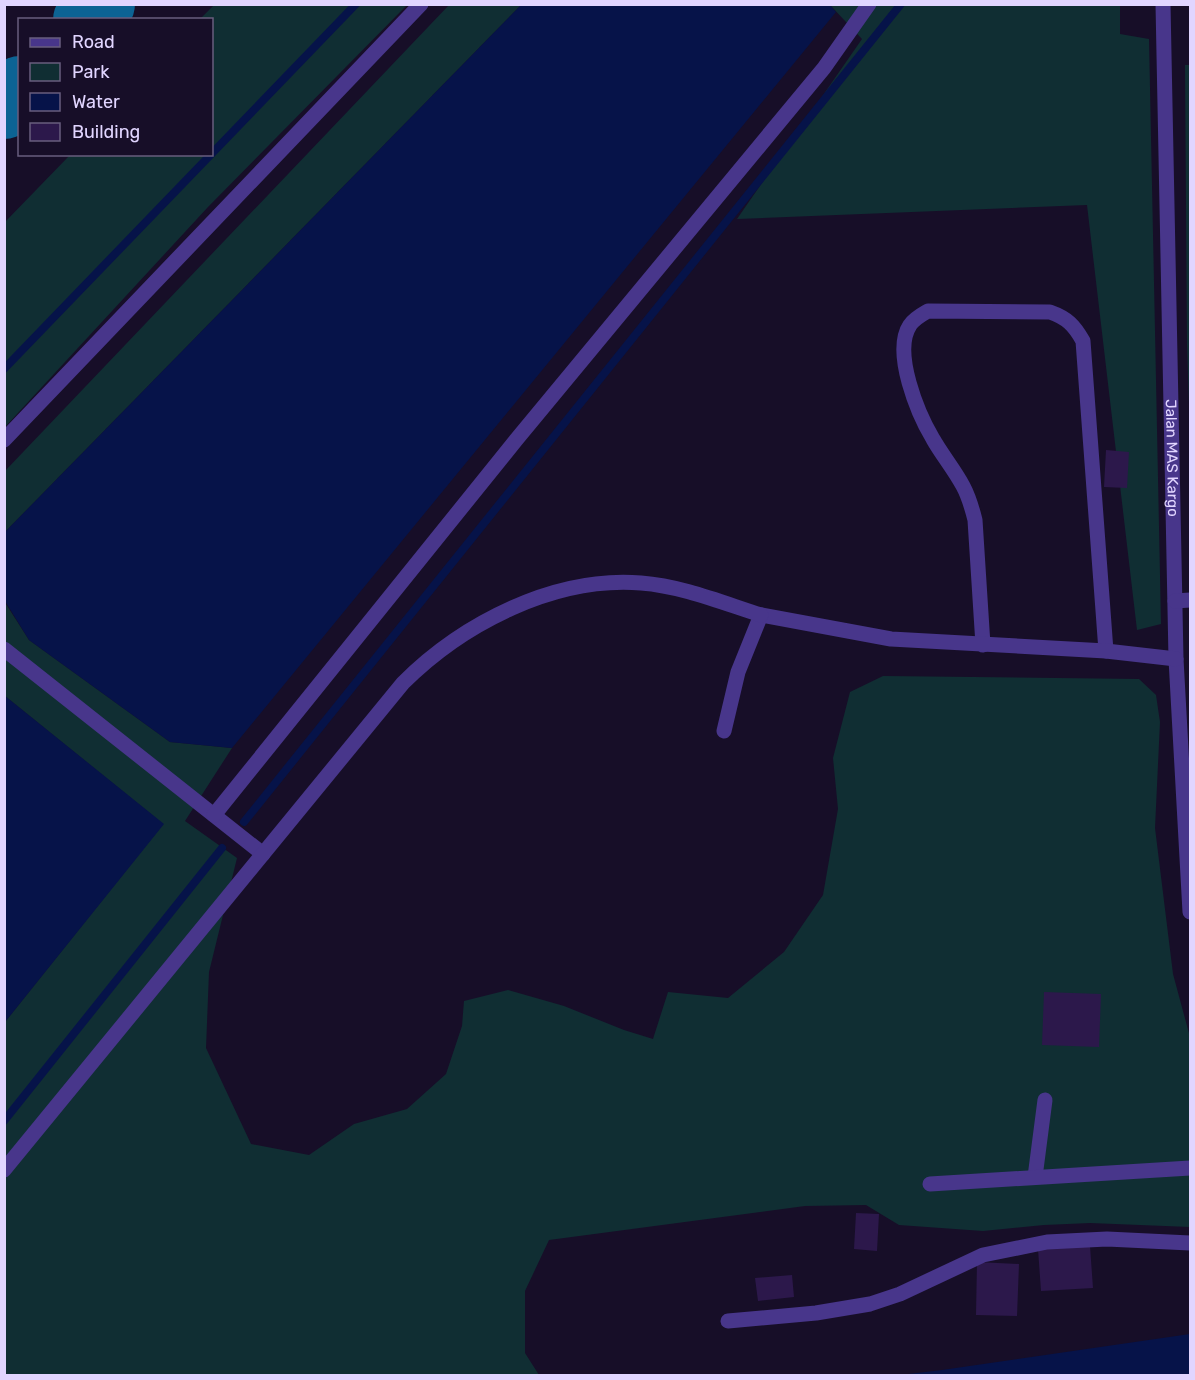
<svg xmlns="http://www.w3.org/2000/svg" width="1195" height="1380" font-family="Rubik,sans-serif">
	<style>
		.green { fill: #102e33 }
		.water { fill: #061349 }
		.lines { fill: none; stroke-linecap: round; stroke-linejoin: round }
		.stream { stroke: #061349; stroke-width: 8 }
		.taxiway { stroke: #0c6394; stroke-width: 68 }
		.building { fill: #2c184b }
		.minor { stroke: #48368b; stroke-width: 15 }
		.labels { text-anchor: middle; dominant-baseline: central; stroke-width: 4.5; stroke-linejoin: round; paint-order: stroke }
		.street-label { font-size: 15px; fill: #e1d5ff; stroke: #170e28 }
	</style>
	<rect width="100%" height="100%" fill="#170e28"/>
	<path class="green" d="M 215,4 L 407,5 L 208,207 L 5,427 L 5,222 L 70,155 L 212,154 L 212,20 L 200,19 Z
		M 449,5 L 521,5 L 6,531 L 5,535 L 5,471 Z
		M 830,5 L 1120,5 L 1120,34 L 1149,39 L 1161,624 L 1137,630 L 1087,205 L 737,219 L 862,39 Z
		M 1185,65 L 1190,65 L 1190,434 L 1187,345 Z
		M 4,601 L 29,640 L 170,742 L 232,748 L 185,821 L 237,858 L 209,972 L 206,1048 L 251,1144 L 309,1155 L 354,1124 L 407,1109 L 446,1074 L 462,1026 L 464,1001 L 508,990 L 564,1006 L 624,1030 L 653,1039 L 668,992 L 728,998 L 784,952 L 823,895 L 838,809 L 833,758 L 850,692 L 883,676 L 1139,679 L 1156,695 L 1160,722 L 1155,828 L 1173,974 L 1190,1037 L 1190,1227 L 1090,1223 L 1044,1225 L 983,1231 L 899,1225 L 866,1205 L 805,1206 L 549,1240 L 525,1291 L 525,1353 L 539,1375 L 5,1375 L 5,1022 L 163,824 L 5,696 Z"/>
	<path class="water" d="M 830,5 L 836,12 L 232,748 L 170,742 L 29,640 L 5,601 L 6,531 L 521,5 Z
		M 5,696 L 164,824 L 5,1022 Z
		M 1190,1334 L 1190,1375 L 900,1375 L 942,1370 Z"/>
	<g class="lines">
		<path class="stream" d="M 4,369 L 356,4
			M 244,822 L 901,4
			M 4,1121 L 222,848"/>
		<path class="taxiway" d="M 87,20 L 101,4
			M 4,105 L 20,90"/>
	</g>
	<path class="building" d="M 1106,450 L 1129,452 L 1127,488 L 1104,487 Z
		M 1044,992 L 1101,994 L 1099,1047 L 1042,1045 Z
		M 856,1213 L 879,1214 L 877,1251 L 854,1249 Z
		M 1090,1246 L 1093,1288 L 1041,1291 L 1038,1249 Z
		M 977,1262 L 1019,1264 L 1017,1316 L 976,1315 Z
		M 792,1275 L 794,1297 L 758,1301 L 755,1278 Z"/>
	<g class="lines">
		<g class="minor">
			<path id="s1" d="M 1163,4 L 1176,659 L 1190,912"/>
			<path d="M 4,440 L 421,4"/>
			<path d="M 1175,601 L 1190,600"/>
			<path d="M 983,645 L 975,520 C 972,508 969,497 963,486 C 954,469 942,455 933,439 C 918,414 892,352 910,325 C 915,318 921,315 928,311 L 1050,312 C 1067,318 1074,325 1083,341 L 1106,651"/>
			<path d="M 4,649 L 263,854"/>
			<path d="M 724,731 L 738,672 L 761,615 L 891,639 L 1106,651 L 1176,659"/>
			<path d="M 214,815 L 516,440 L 824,68 L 869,4"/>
			<path d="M 4,1170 L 403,683 C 463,623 555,576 641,583 C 682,586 723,603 761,615"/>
			<path d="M 1035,1177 L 1045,1100"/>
			<path d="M 930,1184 L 1190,1168"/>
			<path d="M 728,1321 L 816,1313 L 870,1304 L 900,1294 L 983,1255 L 1047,1242 L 1107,1239 L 1190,1243"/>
		</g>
	</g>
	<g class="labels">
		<g class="street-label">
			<text stroke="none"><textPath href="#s1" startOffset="454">Jalan MAS Kargo</textPath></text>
		</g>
	</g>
	<rect width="1195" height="1380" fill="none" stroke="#e1d5ff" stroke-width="12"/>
	<rect x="18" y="18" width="195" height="138" fill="#170e28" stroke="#685e7e" stroke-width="1.5"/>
	<rect x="30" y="38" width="30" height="9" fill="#48368b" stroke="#685e7e" stroke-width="1.5"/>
	<text x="72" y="48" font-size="18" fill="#e1d5ff">Road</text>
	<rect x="30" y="63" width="30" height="18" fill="#102e33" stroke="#685e7e" stroke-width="1.5"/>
	<text x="72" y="78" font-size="18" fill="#e1d5ff">Park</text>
	<rect x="30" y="93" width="30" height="18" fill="#061349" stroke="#685e7e" stroke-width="1.5"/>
	<text x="72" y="108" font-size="18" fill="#e1d5ff">Water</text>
	<rect x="30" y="123" width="30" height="18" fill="#2c184b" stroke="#685e7e" stroke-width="1.5"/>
	<text x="72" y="138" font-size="18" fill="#e1d5ff">Building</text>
</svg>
